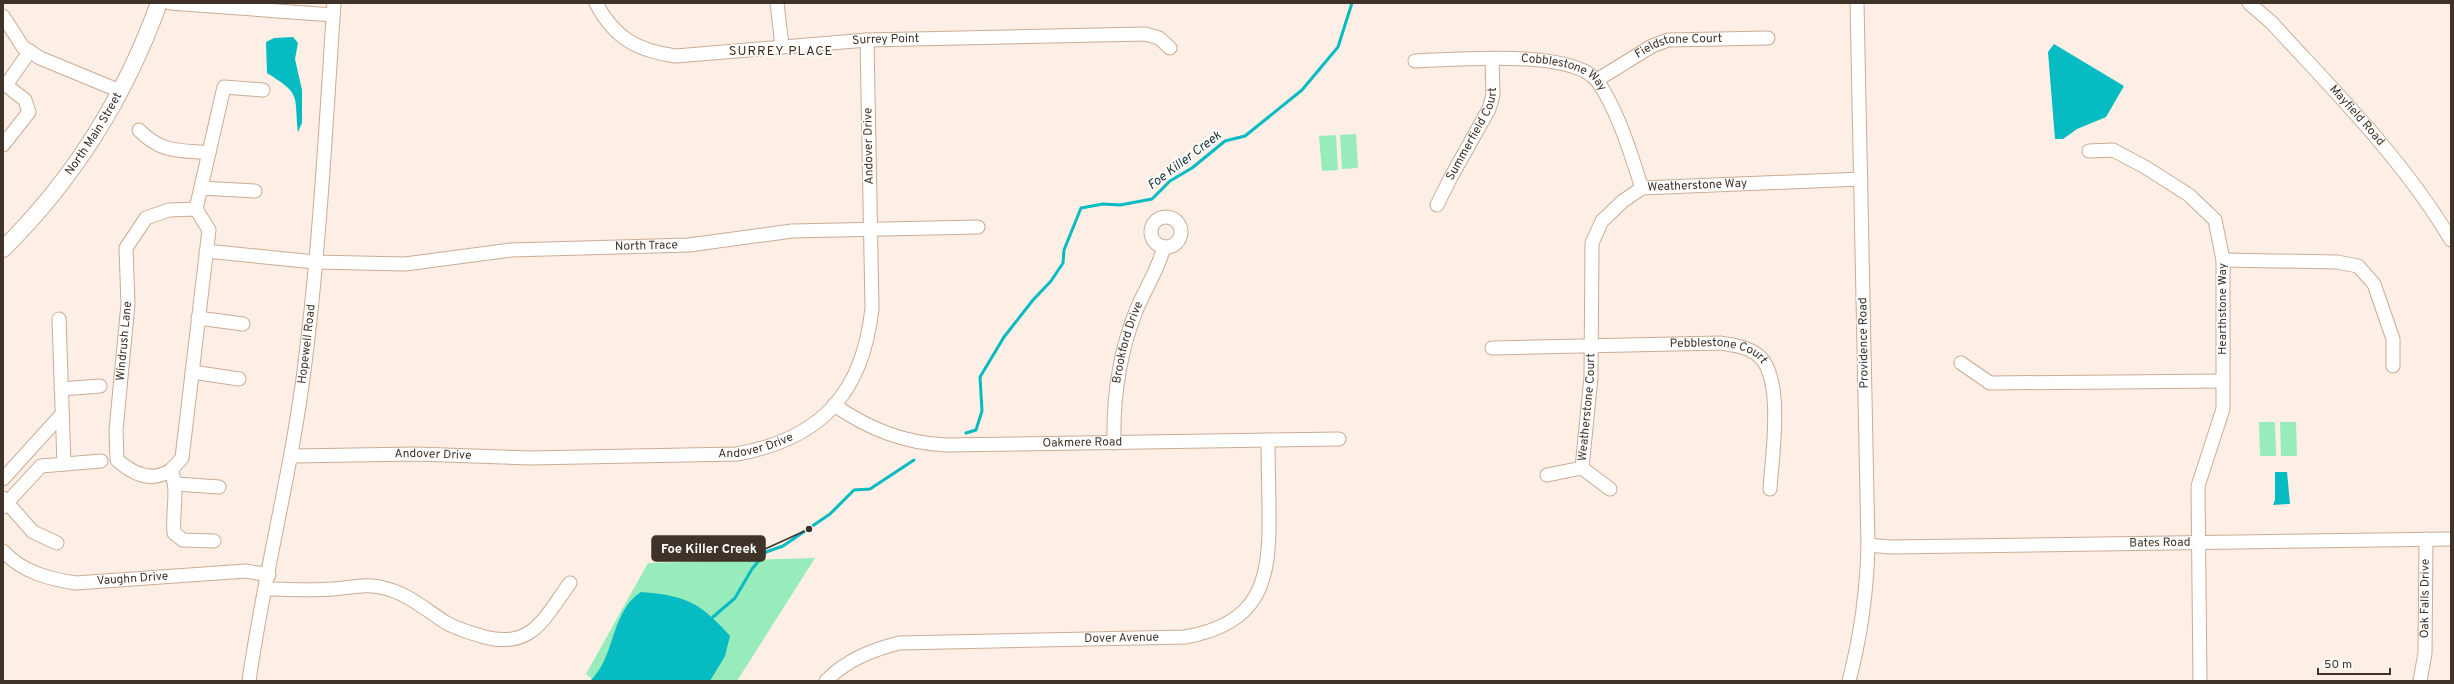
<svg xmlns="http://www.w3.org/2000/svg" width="2454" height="684" font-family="Overpass,sans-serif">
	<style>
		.green { fill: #98ecbb }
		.water { fill: #06bbc1 }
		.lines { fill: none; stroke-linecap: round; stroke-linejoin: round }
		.stream { stroke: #06bbc1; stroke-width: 3 }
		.minor-casing { stroke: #ccac94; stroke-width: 15 }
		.major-casing { stroke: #ccac94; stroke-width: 18 }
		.minor { stroke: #fff; stroke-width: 13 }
		.major { stroke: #fff; stroke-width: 16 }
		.labels { text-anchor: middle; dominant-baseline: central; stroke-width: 3.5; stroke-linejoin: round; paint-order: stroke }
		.street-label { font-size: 12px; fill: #3f3228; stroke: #fff }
		.neighbourhood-label { font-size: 13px; letter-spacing: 1px; fill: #442a16; stroke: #fff }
		.water-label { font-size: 13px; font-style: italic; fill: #1a3233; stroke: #fff }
		.leader { fill: none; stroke: #3f3228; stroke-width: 1.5 }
		.callout-dot { fill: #3f3228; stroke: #fff; stroke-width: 1.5 }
		.callout { fill: #3f3228; stroke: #3f3228; stroke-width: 1.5 }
		.callout-label { font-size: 13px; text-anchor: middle; font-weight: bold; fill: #fff }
	</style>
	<rect width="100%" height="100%" fill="#fdefe5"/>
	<path class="green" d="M 1356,134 L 1358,168 L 1342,169 L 1340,135 Z
		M 1336,135 L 1338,170 L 1322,171 L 1319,136 Z
		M 2259,422 L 2275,422 L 2276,456 L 2260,456 Z
		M 2280,422 L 2296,422 L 2297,456 L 2281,456 Z
		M 815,558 L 737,681 L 595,681 L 586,674 L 648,563 Z"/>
	<path class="water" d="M 293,37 L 298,43 L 295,59 L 302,90 L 302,123 L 298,132 C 294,94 302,95 267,73 L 266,42 L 274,38 Z
		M 2054,44 L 2124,86 L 2106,117 L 2077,129 L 2063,139 L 2055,139 L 2048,52 Z
		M 2275,472 L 2287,472 L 2290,504 L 2273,505 L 2275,500 Z
		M 641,592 C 685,595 701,603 730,636 L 725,656 L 710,681 L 590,681 C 616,657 610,612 641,592 Z"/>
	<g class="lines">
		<path class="stream" d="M 966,433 L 976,430 L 982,411 L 980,377 L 1004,337 L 1033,300 L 1051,281 L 1063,263 L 1064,250 L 1081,208 L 1103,204 L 1120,205 L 1152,199 L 1170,181 L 1192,168 L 1225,141 L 1245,136 L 1302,90 L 1338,47 L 1352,3
			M 713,617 L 735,598 L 752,569 L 766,552 L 783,546 L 830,514 L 854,490 L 870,489 L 914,460"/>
		<g class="minor-casing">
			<g id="minor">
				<path d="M 170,3 L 333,15"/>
				<path id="s1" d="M 596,3 C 614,38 638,51 676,56 L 867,40 L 1145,34 L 1159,38 L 1170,48"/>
				<path d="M 777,3 L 782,46"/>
				<path id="s2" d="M 2249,3 L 2272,23 C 2335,92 2403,159 2451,240"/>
				<path d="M 3,16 L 23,47 L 40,58 L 120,91"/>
				<path id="s3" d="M 1415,61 C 1453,60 1574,48 1598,82 C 1619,113 1630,152 1642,188"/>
				<path id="s4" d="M 1597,80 L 1652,46 L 1668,40 L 1768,38"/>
				<path d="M 3,84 L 6,85 L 30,51"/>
				<path d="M 139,130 C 161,153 179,150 209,153"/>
				<path d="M 3,145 L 29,112 L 25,100 L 6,85"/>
				<path d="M 2089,151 L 2113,150 L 2145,167 L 2189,195 L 2215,220 L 2223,260 L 2223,409 L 2198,486 L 2200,681"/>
				<path d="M 201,188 L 255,191"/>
				<path id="s5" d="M 1437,205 L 1451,177 L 1489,109 L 1493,95 L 1492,59"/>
				<path d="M 196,209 L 224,87 L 263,90"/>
				<circle cx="1166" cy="232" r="15"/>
				<path id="s6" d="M 206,251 L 315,262 L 405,264 L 511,250 L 689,245 L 792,231 L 978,227"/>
				<path d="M 2223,260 L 2337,262 L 2358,266 L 2374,284 L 2393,339 L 2393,366"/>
				<path d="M 198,318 L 243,324"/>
				<path d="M 59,319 L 64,464"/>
				<path id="s7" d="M 1492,348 L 1720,343 C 1733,345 1750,347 1760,357 C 1784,381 1772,457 1770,489"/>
				<path d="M 1961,363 L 1990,383 L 2223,381"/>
				<path d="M 192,372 L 239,379"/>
				<path d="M 61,389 L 100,386"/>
				<path id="s8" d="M 834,405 C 869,429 904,443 946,445 L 1339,439"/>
				<path id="s9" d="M 1114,443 C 1113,397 1119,354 1136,311 C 1145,289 1158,270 1164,247"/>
				<path id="s10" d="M 292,456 L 416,454 L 530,458 L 737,454 C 821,439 863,393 872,308 L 867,40"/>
				<path id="s11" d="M 1582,468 L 1591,377 L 1592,243 L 1602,221 L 1623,201 L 1642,188 L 1861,179"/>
				<path id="s12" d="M 171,470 C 152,483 133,474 117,460 L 116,430 L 128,304 L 126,248 L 146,218 L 169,210 L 196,209 L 209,230 L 182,458 L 171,470 C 179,490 172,511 174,533 L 183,540 L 214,541"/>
				<path d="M 1547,475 L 1582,468 L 1610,489"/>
				<path d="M 3,479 L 62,414"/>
				<path d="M 176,484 L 219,487"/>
				<path d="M 3,498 L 33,532 L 57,543"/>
				<path d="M 3,507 L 41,466 L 101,461"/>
				<path id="s13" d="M 1868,545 L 1890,547 L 2451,539"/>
				<path id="s14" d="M 3,551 C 22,572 49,579 76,583 L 246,571 L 269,575"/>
				<path d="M 266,589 C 288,589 311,591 333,589 C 351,588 366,583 384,588 C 407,593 426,610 445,622 C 456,629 469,632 481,636 C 532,651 544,618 570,583"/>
				<path id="s15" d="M 249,681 C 264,574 292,470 305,363 C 320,243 326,123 334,3"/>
				<path id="s16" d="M 826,681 C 846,660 872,650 899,643 L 1185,637 C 1260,624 1270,582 1269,514 C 1269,490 1268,465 1268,440"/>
				<path d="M 1849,681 C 1861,635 1867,592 1868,545 L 1857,3"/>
				<path id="s17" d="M 2420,681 L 2425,653 L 2426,539"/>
			</g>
		</g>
		<g class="major-casing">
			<g id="major">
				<path id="s18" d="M 3,249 C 74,179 125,97 159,3"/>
			</g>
		</g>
		<use href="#minor" class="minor"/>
		<use href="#major" class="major"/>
	</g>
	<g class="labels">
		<g class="street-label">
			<text stroke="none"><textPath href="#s1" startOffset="311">Surrey Point</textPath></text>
			<text stroke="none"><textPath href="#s4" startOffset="91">Fieldstone Court</textPath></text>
			<text stroke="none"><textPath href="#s3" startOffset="152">Cobblestone Way</textPath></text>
			<text stroke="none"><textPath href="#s2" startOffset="156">Mayfield Road</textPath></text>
			<text stroke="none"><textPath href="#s5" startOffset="80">Summerfield Court</textPath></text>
			<text stroke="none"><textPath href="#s18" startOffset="147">North Main Street</textPath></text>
			<text transform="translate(869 146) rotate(-91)">Andover Drive</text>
			<text stroke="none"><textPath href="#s11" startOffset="357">Weatherstone Way</textPath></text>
			<text stroke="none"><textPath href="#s6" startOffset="442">North Trace</textPath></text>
			<text transform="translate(2223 309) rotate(-90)">Hearthstone Way</text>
			<text stroke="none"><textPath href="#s12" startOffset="179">Windrush Lane</textPath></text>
			<text stroke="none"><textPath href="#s9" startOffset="102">Brookford Drive</textPath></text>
			<text transform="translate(1864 343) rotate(-91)">Providence Road</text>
			<text stroke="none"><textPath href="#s15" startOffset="342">Hopewell Road</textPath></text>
			<text stroke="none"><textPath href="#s7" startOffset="228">Pebblestone Court</textPath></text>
			<text stroke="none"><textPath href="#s11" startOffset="61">Weatherstone Court</textPath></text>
			<text stroke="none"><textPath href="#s10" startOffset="465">Andover Drive</textPath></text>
			<text stroke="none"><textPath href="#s8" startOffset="257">Oakmere Road</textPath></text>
			<text stroke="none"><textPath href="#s10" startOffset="141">Andover Drive</textPath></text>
			<text stroke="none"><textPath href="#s13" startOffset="292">Bates Road</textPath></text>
			<text stroke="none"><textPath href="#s14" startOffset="138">Vaughn Drive</textPath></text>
			<text stroke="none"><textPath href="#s17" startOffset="83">Oak Falls Drive</textPath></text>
			<text stroke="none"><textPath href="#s16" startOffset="306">Dover Avenue</textPath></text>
		</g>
		<g class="neighbourhood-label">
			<text x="781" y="52">SURREY PLACE</text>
		</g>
		<g class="water-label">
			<text transform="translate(1185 161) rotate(-37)">Foe Killer Creek</text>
		</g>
	</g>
	<path class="leader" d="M809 529L765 549"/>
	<circle class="callout-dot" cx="809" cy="529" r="4"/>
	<rect class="callout" x="652" y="536" width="113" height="25" rx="4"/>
	<g class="callout-label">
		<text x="709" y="553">Foe Killer Creek</text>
	</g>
	<rect width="2454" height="684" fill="none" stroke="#3f3228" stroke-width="8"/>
	<path d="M2318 668v6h72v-6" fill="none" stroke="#3f3228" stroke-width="2"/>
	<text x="2324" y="668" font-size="12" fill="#3f3228" stroke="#ffffff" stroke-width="3" paint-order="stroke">50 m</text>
</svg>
